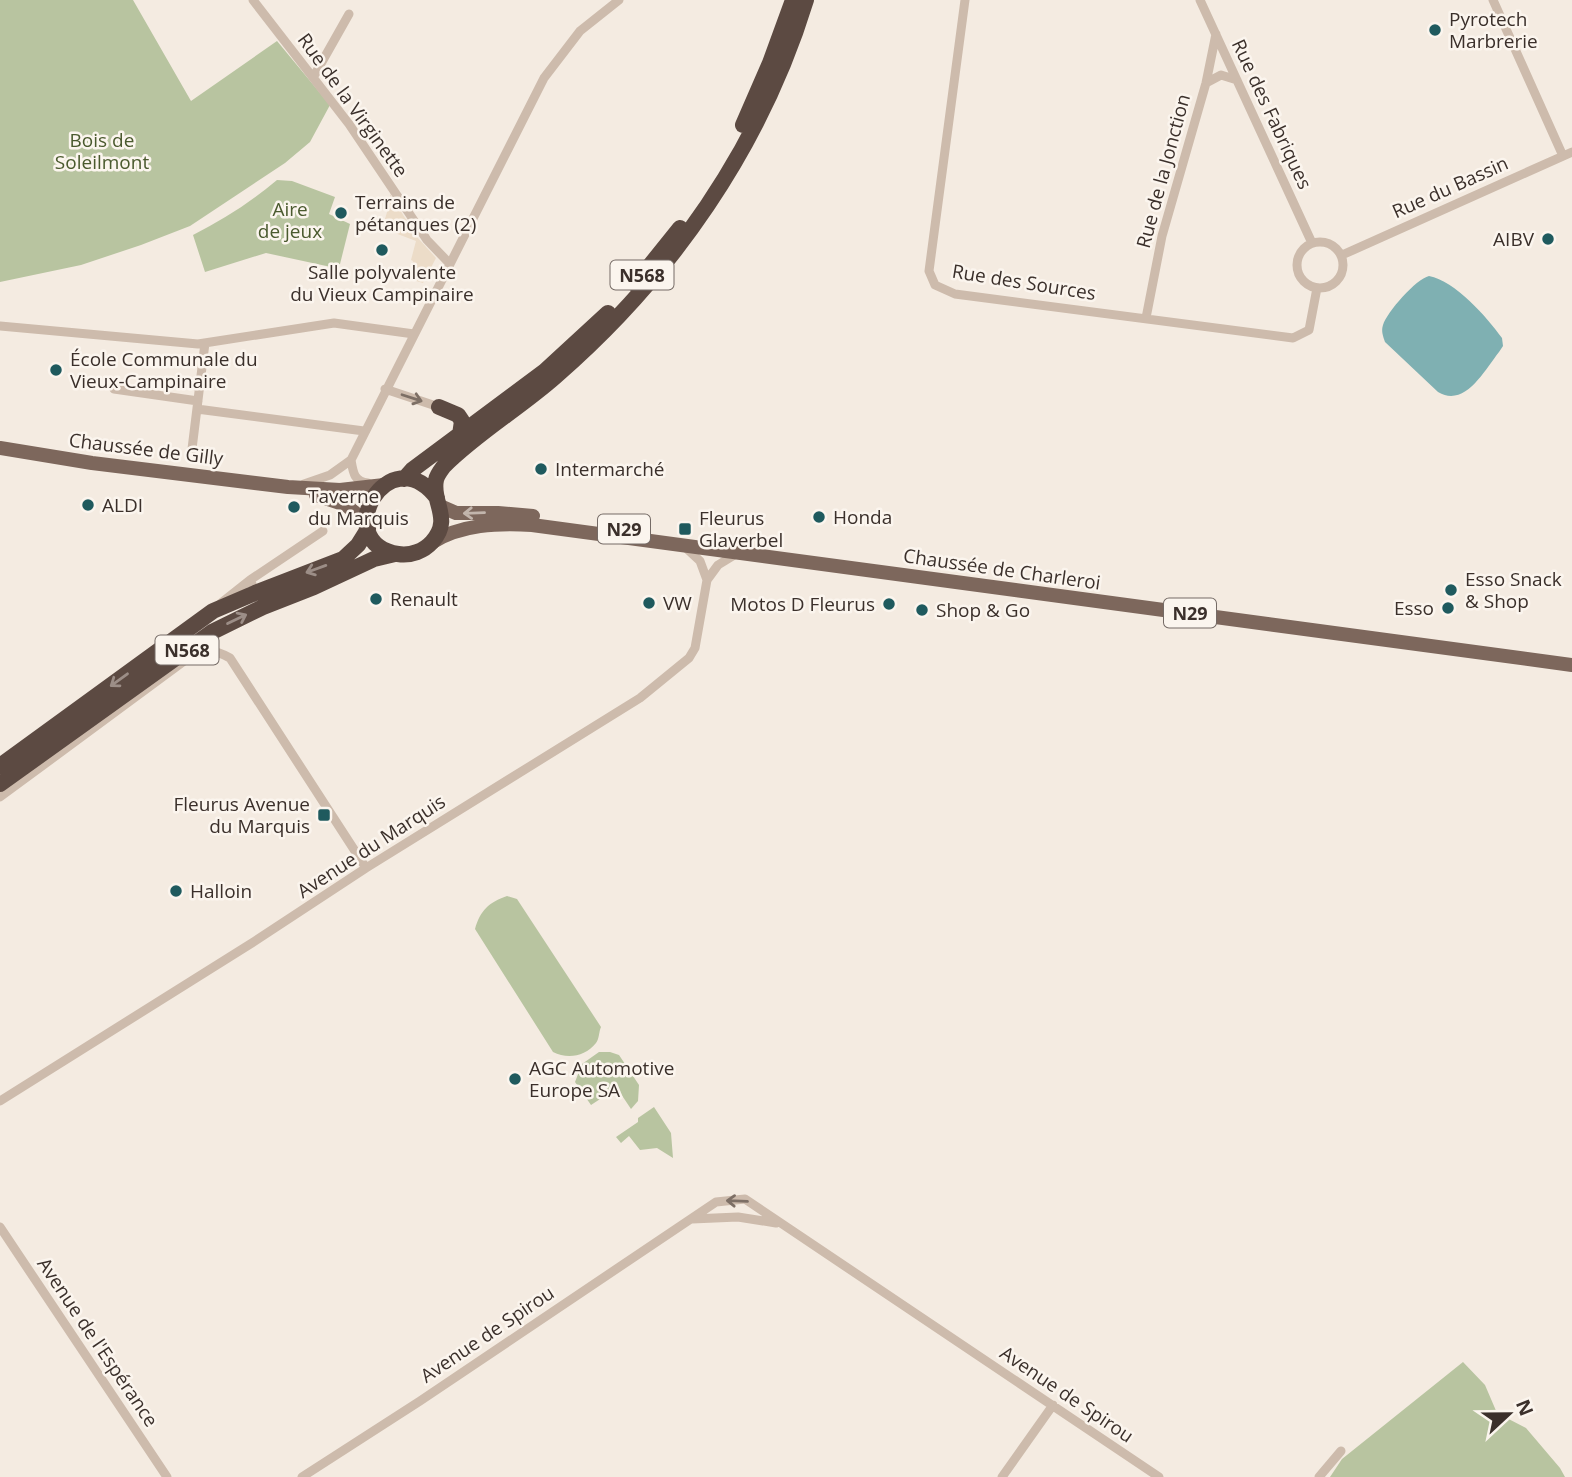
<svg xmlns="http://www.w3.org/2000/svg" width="1572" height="1477" font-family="'Open Sans',sans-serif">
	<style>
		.green { fill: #b8c4a0 }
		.plaza { fill: #ecdcc8 }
		.water { fill: #7fb0b2 }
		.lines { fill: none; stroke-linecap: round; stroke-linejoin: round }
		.street { stroke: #cdbbac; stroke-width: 9 }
		.primary { stroke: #7d675c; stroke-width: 14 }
		.highway { stroke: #5c4a42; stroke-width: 16 }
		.oneway { stroke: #7d6f65 }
		.oneway2 { stroke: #c2b5ac }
		.oneway3 { stroke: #9c8e87 }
		.poi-dot { fill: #1f5a5e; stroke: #fbf5ee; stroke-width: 2.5 }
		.labels { text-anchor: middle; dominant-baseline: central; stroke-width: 5; stroke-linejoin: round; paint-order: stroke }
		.shield { fill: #fbf5ee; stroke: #756b66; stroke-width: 2 }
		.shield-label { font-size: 18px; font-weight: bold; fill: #3b302b }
		.poi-label { font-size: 19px; fill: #3b302b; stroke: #fbf5ee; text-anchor: start }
		.street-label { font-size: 19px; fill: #3b302b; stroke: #fbf5ee }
		.park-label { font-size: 19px; fill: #4a5a2e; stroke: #fbf5ee }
	</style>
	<rect width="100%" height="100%" fill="#f4ebe1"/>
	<path class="green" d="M 0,0 L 133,0 L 191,101 L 277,41 L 330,105 L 310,142 L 285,163 L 190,226 L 141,245 L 81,265 L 0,282 Z
		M 277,180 L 292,181 L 335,197 L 329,214 L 350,224 L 340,264 L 331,267 L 266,253 L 205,272 L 193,235 C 223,220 251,202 277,180 Z
		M 507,896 L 517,899 L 601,1027 C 599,1031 599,1040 596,1043 C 585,1057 567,1059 553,1052 L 475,929 C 480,911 489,902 507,896 Z
		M 599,1052 L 610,1052 L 619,1055 L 639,1085 L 638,1101 L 631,1109 L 617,1088 L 591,1105 L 575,1082 L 582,1064 Z
		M 654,1107 L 671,1133 L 673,1158 L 657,1148 L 640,1150 L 629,1136 L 621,1143 L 616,1137 L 638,1122 L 638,1118 Z
		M 1463,1362 L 1485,1385 L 1497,1413 L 1526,1428 L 1560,1468 L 1565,1477 L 1330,1477 L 1342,1459 Z"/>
	<path class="plaza" d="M 390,194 L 417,237 L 436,258 L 423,283 L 410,279 L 409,276 L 413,261 L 411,260 L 416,241 L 387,230 L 389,223 L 385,219 L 390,202 Z"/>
	<path class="water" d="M 1429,276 C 1455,281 1487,317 1502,338 L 1503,346 L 1499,352 C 1484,371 1465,408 1438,392 L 1385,342 C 1383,336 1381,331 1383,325 C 1387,312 1416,279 1429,276 Z"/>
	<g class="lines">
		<path class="street" d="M 253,0 L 349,124 L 427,240 L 450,264
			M 965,0 L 929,271 L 935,285 L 955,294 L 1293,338 L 1309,330 L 1317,288
			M 1200,0 L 1312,243
			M 1493,0 L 1563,156
			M 314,76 L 349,14
			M 1206,83 L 1221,75 L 1237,80
			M1297 265a23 23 0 1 1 46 0a23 23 0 1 1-46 0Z
			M 1342,255 L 1572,152
			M 1146,318 L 1162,236 L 1206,83 L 1216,34
			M 0,326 L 198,344 L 334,323 L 414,334
			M 114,389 L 198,401
			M 385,389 L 439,407
			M 197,409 L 364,431
			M 191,457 L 205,343
			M 351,460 C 353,472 354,482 368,483
			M 303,486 L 304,484 L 330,475 L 351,460 L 544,78 L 580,31 L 619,0
			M 250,580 L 323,531
			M 707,580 L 718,565 L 736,554
			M 221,603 L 250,580 L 252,584
			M 0,797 L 187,659 C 204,650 212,648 230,658 L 366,868
			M 0,1101 L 255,941 L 366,868 L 640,698 L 689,658 L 695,648 L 707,580 L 700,561 L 686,548
			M 692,1219 L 738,1217 L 776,1223
			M 0,1227 L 167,1477
			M 302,1477 L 420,1401 L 716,1202 L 745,1199 L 1159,1477
			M 1002,1477 L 1053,1405
			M 1319,1477 L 1341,1451"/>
		<path class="primary" d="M 0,448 L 92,463 L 288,487 L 340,490 L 384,485
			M 316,495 L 346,505 L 367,523
			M 440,506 L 456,513 L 498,513 L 533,516
			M 431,543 C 461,524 498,523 532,525 L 1572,665"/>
		<path class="highway" d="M 743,125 L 770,63 L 793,0
			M 635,284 L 680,228
			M 439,407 L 458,415 L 462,421 L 460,435
			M 404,479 L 412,470 L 545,371 L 608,313
			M 437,498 C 389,435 328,542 398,554 C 411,556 424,551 432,542 C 453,519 431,502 436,480 C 437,475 441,470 444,466 C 478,432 520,408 556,376 C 671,276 761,147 806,0
			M 0,766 L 213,611 L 255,593 L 343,559 L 358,545 L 368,529
			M 0,784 L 212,632 L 263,607 L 314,587 L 374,559 L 395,554"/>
	</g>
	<defs><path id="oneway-shaft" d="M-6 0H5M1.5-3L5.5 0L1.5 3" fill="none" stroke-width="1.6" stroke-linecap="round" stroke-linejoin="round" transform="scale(1.75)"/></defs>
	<g class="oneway">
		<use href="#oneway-shaft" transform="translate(412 398) rotate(18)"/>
		<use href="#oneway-shaft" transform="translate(737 1201) rotate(-178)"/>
	</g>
	<use class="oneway2" href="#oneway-shaft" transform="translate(474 513) rotate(178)"/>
	<g class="oneway3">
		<use href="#oneway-shaft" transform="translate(316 569) rotate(160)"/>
		<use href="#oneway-shaft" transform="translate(237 619) rotate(-26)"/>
		<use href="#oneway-shaft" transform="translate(119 680) rotate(144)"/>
	</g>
	<g class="poi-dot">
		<circle cx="1435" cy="30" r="7"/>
		<circle cx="341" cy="213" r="7"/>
		<circle cx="1548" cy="239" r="7"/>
		<circle cx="382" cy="250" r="7"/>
		<circle cx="56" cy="370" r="7"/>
		<circle cx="541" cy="469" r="7"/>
		<circle cx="88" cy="505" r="7"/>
		<circle cx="294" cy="507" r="7"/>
		<circle cx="819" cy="517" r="7"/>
		<rect x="678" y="522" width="14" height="14" rx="3.5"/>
		<circle cx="1451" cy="590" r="7"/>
		<circle cx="376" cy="599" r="7"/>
		<circle cx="649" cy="603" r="7"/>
		<circle cx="889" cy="604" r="7"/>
		<circle cx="1448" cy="608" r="7"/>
		<circle cx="922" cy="610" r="7"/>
		<rect x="317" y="808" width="14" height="14" rx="3.5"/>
		<circle cx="176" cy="891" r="7"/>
		<circle cx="515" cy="1079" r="7"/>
	</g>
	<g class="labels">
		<g class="shield">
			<rect x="610.5" y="260.5" width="63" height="29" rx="5"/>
			<rect x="598" y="514.5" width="52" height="29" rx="5"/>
			<rect x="1164" y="598.5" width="52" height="29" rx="5"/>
			<rect x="155.5" y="635.5" width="63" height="29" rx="5"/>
		</g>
		<g class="shield-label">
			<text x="642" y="275">N568</text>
			<text x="624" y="529">N29</text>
			<text x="1190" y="613">N29</text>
			<text x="187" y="650">N568</text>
		</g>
		<g class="poi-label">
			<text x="1449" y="19">Pyrotech<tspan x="1449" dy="22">Marbrerie</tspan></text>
			<text x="355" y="202">Terrains de<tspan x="355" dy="22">pétanques (2)</tspan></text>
			<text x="1534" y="239" text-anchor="end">AIBV</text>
			<text x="382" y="272" text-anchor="middle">Salle polyvalente<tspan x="382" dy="22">du Vieux Campinaire</tspan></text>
			<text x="70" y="359">École Communale du<tspan x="70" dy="22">Vieux-Campinaire</tspan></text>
			<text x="555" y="469">Intermarché</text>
			<text x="308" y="496">Taverne<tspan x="308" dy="22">du Marquis</tspan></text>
			<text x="102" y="505">ALDI</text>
			<text x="833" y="517">Honda</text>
			<text x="699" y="518">Fleurus<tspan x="699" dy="22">Glaverbel</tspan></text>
			<text x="1465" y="579">Esso Snack<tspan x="1465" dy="22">&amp; Shop</tspan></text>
			<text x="390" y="599">Renault</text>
			<text x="663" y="603">VW</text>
			<text x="875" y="604" text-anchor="end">Motos D Fleurus</text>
			<text x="1434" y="608" text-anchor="end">Esso</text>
			<text x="936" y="610">Shop &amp; Go</text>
			<text x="310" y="804" text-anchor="end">Fleurus Avenue<tspan x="310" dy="22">du Marquis</tspan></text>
			<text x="190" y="891">Halloin</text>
			<text x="529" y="1068">AGC Automotive<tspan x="529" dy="22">Europe SA</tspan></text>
		</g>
		<g class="street-label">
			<text transform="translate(353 105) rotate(54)">Rue de la Virginette</text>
			<text transform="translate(1272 114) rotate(65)">Rue des Fabriques</text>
			<text transform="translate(1163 171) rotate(-75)">Rue de la Jonction</text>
			<text transform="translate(1450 187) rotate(-24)">Rue du Bassin</text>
			<text transform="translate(1024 282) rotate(9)">Rue des Sources</text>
			<text transform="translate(146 449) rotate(7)">Chaussée de Gilly</text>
			<text transform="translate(1002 569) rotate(8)">Chaussée de Charleroi</text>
			<text transform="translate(371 846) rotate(-33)">Avenue du Marquis</text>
			<text transform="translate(487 1334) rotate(-34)">Avenue de Spirou</text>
			<text transform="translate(98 1342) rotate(56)">Avenue de l'Espérance</text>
			<text transform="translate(1067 1394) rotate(34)">Avenue de Spirou</text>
		</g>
		<g class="park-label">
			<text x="102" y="140">Bois de<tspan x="102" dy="22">Soleilmont</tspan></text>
			<text x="290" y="209">Aire<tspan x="290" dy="22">de jeux</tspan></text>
		</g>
	</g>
	<g transform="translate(1509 1414) rotate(68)" stroke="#fbf5ee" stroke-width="5" paint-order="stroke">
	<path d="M0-5L12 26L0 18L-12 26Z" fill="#3b302b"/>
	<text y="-10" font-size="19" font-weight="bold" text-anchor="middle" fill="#3b302b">N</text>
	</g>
</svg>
